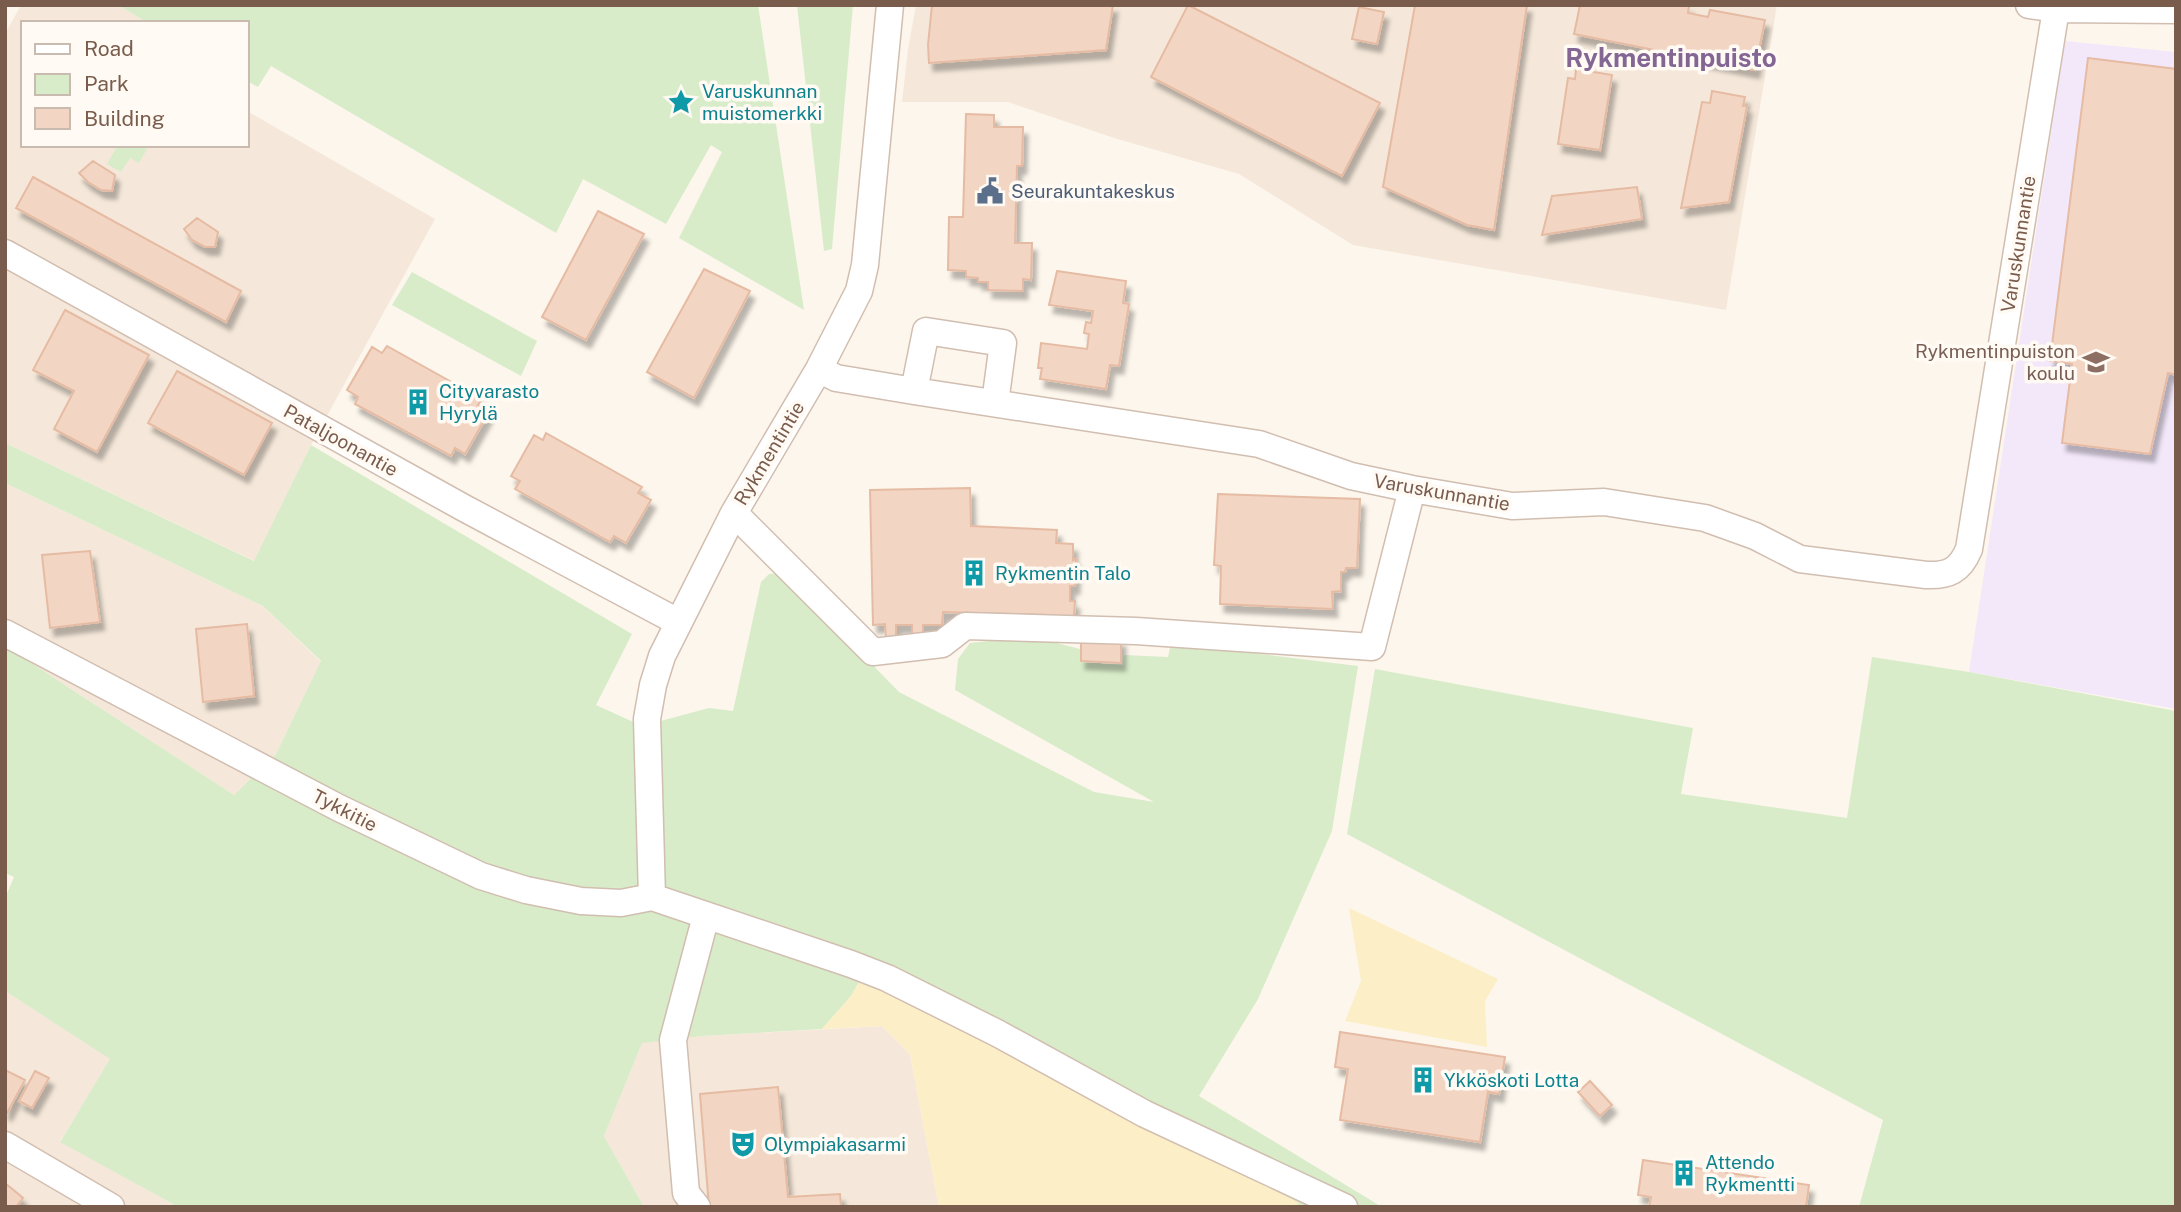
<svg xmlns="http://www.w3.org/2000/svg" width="2181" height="1212" font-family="'Public Sans',sans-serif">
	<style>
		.residential { fill: #f5e8da }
		.education { fill: #f3e8fa }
		.green { fill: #d8ecc9 }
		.sand { fill: #fcefc7 }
		.building { fill: #f3d5c3; stroke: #e6bba3; stroke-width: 2; filter: url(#shadow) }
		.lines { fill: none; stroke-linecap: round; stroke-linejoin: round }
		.minor-casing { stroke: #d1beb0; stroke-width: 29 }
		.minor { stroke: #fff; stroke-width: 26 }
		.labels { text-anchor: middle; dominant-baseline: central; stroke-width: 7; stroke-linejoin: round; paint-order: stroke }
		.culture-label { font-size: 19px; fill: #0d838f; stroke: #fffaf3; text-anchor: start }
		.service-label { font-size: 19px; fill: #4e5e75; stroke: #fffaf3; text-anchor: start }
		.street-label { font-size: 19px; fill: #7a5c4d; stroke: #fffaf3 }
		.education-label { font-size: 19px; fill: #785e54; stroke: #fffaf3; text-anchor: end }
		.district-label { font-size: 26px; font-weight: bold; fill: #846695; stroke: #fffaf3 }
	</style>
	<defs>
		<filter id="shadow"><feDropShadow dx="4.5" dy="8" stdDeviation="2" flood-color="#0004"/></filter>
	</defs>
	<rect width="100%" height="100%" fill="#fdf6ec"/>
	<path class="residential" d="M 21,5 L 118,5 L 148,23 L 23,23 L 23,145 L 247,145 L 247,111 L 435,219 L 311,445 L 255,561 L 5,443 L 5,34 Z
		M 916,5 L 1777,5 L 1726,310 L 1353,245 L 1239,174 L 1114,138 L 1008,102 L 902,102 L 908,49 Z
		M 5,483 L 263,606 L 321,662 L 276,754 L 234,795 L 5,646 Z
		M 5,991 L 111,1059 L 60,1141 L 173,1204 L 171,1207 L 5,1207 Z
		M 882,1026 L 910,1054 L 939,1207 L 644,1207 L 604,1136 L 642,1042 L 702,1036 Z"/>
	<path class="education" d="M 2065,41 L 2176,52 L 2176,709 L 1969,672 Z"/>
	<path class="green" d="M 118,5 L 758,5 L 804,310 L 679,238 L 722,152 L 711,145 L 666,224 L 583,179 L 556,233 L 271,66 L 258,87 L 247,81 L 247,23 L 148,23 Z
		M 797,5 L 853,5 L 832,249 L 824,251 Z
		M 118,145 L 140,145 L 147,149 L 139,163 L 130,158 L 121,172 L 107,164 Z
		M 412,272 L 537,341 L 521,376 L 392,305 Z
		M 5,443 L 254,561 L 311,445 L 632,634 L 596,705 L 642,726 L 709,708 L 733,711 L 761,582 L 769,574 L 783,573 L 899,692 L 1094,792 L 1154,802 L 955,690 L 958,659 L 970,643 L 1007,639 L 1041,639 L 1080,649 L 1080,662 L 1123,665 L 1124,655 L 1168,657 L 1171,643 L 1358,666 L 1332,831 L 1258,999 L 1199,1096 L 1382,1207 L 1296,1207 L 1298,1203 L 900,989 L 869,965 L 851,996 L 822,1029 L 702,1036 L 642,1043 L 604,1136 L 644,1207 L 171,1207 L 173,1204 L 60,1142 L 110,1059 L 5,991 L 5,898 L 14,877 L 5,873 L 5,646 L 234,795 L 276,754 L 321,661 L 263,606 L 5,483 Z
		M 1872,657 L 1969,672 L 2176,711 L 2176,1207 L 1859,1207 L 1883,1120 L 1347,834 L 1375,669 L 1693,728 L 1681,794 L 1847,818 Z"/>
	<path class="sand" d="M 1349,908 L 1498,979 L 1485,1001 L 1487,1047 L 1345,1021 L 1361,981 Z
		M 869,965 L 900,989 L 1299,1203 L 1296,1207 L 939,1207 L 910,1054 L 882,1026 L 822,1029 L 851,996 Z"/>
	<path class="building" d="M 932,5 L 1113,5 L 1106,50 L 929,63 L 928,45 Z
		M 1188,5 L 1380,103 L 1342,176 L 1151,77 Z
		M 1415,5 L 1527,5 L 1494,230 L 1467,225 L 1383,187 Z
		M 1580,5 L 1683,5 L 1689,6 L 1688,13 L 1708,17 L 1710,10 L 1765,20 L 1755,70 L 1574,34 Z
		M 1359,7 L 1384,12 L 1377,44 L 1352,39 Z
		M 2088,58 L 2176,69 L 2176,375 L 2168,373 L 2150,454 L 2062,443 L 2072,364 L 2050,361 Z
		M 1576,69 L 1612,75 L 1600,150 L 1558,144 L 1568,78 L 1575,79 Z
		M 1712,91 L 1745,97 L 1743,106 L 1747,106 L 1729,202 L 1681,208 L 1702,102 L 1710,103 Z
		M 966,114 L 994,115 L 994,127 L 1023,127 L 1022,166 L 1017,166 L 1015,243 L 1032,243 L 1031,280 L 1023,279 L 1023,291 L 988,290 L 988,282 L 978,282 L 978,278 L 966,277 L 966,271 L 948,270 L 949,217 L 963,217 Z
		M 93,161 L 115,175 L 112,191 L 101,190 L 88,182 L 79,173 Z
		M 33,177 L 241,291 L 226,322 L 16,208 Z
		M 1637,187 L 1642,219 L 1542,235 L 1552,196 Z
		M 598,211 L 644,234 L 586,340 L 542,317 Z
		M 197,218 L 218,232 L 215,247 L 205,247 L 192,240 L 184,229 Z
		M 704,269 L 750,291 L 694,398 L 647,372 Z
		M 1057,271 L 1126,281 L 1123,303 L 1129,304 L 1119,366 L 1110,365 L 1106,389 L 1040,379 L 1042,368 L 1038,368 L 1041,343 L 1087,349 L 1089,334 L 1084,333 L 1086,322 L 1091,323 L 1093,311 L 1049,305 Z
		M 65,310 L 149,355 L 97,452 L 54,429 L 74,391 L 33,370 Z
		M 387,346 L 482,399 L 478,405 L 489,412 L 465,454 L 455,448 L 451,456 L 355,404 L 358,397 L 347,390 L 372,347 L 382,353 Z
		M 177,371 L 272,423 L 244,475 L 148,423 Z
		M 546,433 L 642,487 L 638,493 L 651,500 L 626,543 L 614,536 L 610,542 L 515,489 L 520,481 L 511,476 L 534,435 L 543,440 Z
		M 970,488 L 971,526 L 1057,530 L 1056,543 L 1073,544 L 1073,560 L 1076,559 L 1075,586 L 1070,586 L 1070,601 L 1075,601 L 1073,627 L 1050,615 L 943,612 L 942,625 L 923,625 L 923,640 L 912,639 L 912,625 L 896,625 L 896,640 L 886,640 L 885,624 L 873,625 L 870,490 Z
		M 1218,494 L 1360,499 L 1357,568 L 1346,568 L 1345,572 L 1341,572 L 1341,591 L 1332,592 L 1333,609 L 1220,604 L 1221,566 L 1214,565 Z
		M 90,551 L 100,622 L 50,628 L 42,555 Z
		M 247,624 L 254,696 L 203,702 L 196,629 Z
		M 1081,638 L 1121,639 L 1121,663 L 1081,661 Z
		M 1340,1032 L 1505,1057 L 1499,1094 L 1488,1092 L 1480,1142 L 1340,1120 L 1348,1069 L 1335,1067 Z
		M 5,1070 L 25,1080 L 7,1113 L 5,1112 Z
		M 35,1071 L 49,1078 L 32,1108 L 19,1101 Z
		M 1590,1081 L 1612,1105 L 1600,1116 L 1578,1092 Z
		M 778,1087 L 788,1197 L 840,1194 L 841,1207 L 709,1207 L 700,1094 Z
		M 1643,1160 L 1809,1185 L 1806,1207 L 1649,1207 L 1651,1197 L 1638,1195 Z
		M 5,1183 L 23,1198 L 16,1207 L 5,1207 Z"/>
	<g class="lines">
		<g class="minor-casing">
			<path id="minor" d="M 2029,5 L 2056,9 L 2176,10
				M 5,253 L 464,508 L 678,622
				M 819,369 L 836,378 L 914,391 L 1259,444 L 1351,476 L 1412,489 L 1512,506 L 1604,502 L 1705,518 L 1755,536 L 1800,559 L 1926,575 C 1948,576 1960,571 1969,549 L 2056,9
				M 914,391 L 926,331 L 1003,343 L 995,403
				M 734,513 L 873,652 L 942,644 L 965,626 L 1136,631 L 1372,647 L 1412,489
				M 5,633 L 339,808 L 481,876 L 526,890 L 581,901 L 621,903 L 652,897 L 851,964 L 887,978 L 997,1033 L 1145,1114 L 1344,1207
				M 652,897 L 647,719 L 653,685 L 662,656 L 734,513 L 819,369 L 859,291 L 865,265 L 890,5
				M 5,1145 L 111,1207
				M 697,1207 L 686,1193 L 673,1040 L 706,916"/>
		</g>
		<use href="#minor" class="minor"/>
	</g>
	<defs>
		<g id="sight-bare" transform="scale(2.1)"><path d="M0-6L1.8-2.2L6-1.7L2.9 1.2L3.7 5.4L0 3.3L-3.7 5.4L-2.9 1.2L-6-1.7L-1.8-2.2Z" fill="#0f9aa8" stroke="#fffaf3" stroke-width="2.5" paint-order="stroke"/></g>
		<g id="civic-bare" transform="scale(2.1)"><path d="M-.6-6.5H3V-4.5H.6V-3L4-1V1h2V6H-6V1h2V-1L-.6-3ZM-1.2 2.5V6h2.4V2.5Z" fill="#5c6f8a" stroke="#fffaf3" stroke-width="2.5" paint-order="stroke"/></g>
		<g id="school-bare" transform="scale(2.1)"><path d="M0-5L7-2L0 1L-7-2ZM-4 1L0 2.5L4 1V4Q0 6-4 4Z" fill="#8d6e63" stroke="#fffaf3" stroke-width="2.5" paint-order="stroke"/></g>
		<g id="building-bare" transform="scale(2.1)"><path d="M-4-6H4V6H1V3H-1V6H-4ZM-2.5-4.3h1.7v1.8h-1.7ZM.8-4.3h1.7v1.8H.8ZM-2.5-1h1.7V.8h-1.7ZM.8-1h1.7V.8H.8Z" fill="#0f9aa8" stroke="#fffaf3" stroke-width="2.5" paint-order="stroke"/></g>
		<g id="theatre-bare" transform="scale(2.1)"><path d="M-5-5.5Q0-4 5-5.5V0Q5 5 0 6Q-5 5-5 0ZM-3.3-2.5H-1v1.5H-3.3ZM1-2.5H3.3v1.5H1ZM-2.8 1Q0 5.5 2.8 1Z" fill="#0f9aa8" stroke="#fffaf3" stroke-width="2.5" paint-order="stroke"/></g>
	</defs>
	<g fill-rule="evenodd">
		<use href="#sight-bare" x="681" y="102"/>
		<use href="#civic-bare" x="990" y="191"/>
		<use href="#school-bare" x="2096" y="362"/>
		<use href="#building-bare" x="418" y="402"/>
		<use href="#building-bare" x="974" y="573"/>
		<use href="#building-bare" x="1423" y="1080"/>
		<use href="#theatre-bare" x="743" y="1144"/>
		<use href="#building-bare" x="1684" y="1173"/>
	</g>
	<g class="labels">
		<g class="culture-label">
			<text x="702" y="91">Varuskunnan<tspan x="702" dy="22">muistomerkki</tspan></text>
			<text x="439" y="391">Cityvarasto<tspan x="439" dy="22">Hyrylä</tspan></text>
			<text x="995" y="573">Rykmentin Talo</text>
			<text x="1444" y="1080">Ykköskoti Lotta</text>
			<text x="764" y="1144">Olympiakasarmi</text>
			<text x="1705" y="1162">Attendo<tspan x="1705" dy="22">Rykmentti</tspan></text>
		</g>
		<g class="service-label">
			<text x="1011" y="191">Seurakuntakeskus</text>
		</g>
		<g class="street-label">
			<text transform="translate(2018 244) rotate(-81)">Varuskunnantie</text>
			<text transform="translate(341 440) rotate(29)">Pataljoonantie</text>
			<text transform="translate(769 453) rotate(-59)">Rykmentintie</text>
			<text transform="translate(1442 492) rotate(10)">Varuskunnantie</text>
			<text transform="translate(345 810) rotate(27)">Tykkitie</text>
		</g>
		<g class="education-label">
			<text x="2075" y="351">Rykmentinpuiston<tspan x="2075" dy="22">koulu</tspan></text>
		</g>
		<g class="district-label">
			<text x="1671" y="57">Rykmentinpuisto</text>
		</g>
	</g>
	<rect width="2181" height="1212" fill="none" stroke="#7a5c4d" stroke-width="14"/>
	<rect x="21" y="21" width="228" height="126" fill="#fffaf3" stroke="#cabbb1" stroke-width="2"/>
	<rect x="35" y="44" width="35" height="10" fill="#ffffff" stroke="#cabbb1" stroke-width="2"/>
	<text x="84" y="56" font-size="21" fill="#7a5c4d">Road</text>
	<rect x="35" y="74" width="35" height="21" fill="#d8ecc9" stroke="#cabbb1" stroke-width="2"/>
	<text x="84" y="91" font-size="21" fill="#7a5c4d">Park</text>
	<rect x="35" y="108" width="35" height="21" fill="#f3d5c3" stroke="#cabbb1" stroke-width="2"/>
	<text x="84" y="126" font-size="21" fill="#7a5c4d">Building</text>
</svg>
